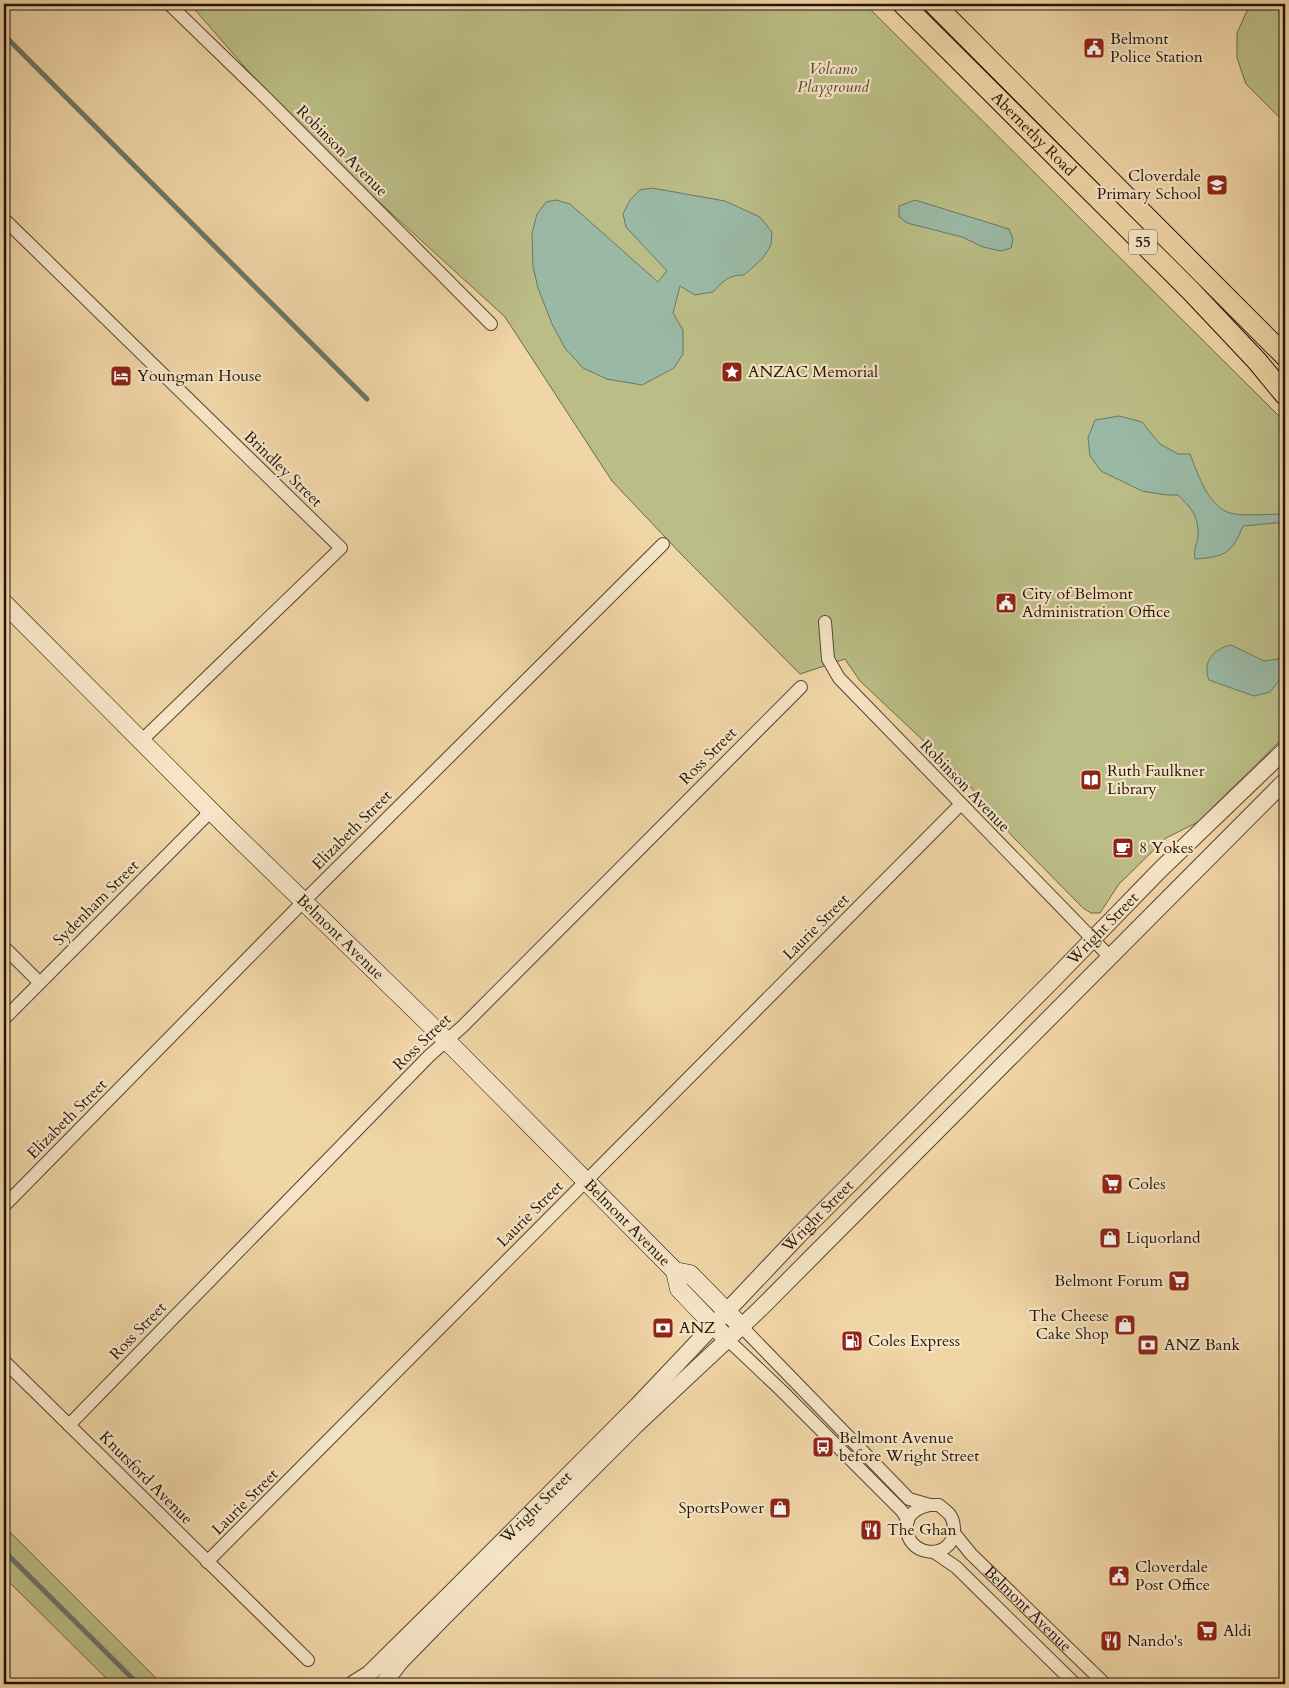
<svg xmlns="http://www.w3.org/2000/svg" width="1289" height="1688" font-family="Cardo,serif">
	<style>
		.green { fill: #bbbd86; stroke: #6f6848 }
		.water { fill: #9ab9a5; stroke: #6a7767 }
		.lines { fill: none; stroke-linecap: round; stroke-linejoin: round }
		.stream { stroke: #6a7767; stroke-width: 5 }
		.minor-casing { stroke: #564431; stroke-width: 14 }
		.tertiary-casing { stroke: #564431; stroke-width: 18 }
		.secondary-casing { stroke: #23140a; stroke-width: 19 }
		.primary-casing { stroke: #23140a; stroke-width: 22 }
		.minor { stroke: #f5e4c5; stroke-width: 12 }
		.tertiary { stroke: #f5e4c5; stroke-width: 16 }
		.secondary { stroke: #f5e4c5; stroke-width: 18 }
		.primary { stroke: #f0d5a6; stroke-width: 20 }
		.labels { text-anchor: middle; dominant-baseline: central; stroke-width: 4.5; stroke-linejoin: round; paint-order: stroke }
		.shield { fill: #f5e4c5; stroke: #625242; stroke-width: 1 }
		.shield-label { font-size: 15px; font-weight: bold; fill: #23140a }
		.poi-label { font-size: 16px; fill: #23140a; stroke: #f5e4c5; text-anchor: start }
		.park-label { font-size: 16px; font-style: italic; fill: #51472f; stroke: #f5e4c5 }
		.street-label { font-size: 16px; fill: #23140a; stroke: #f5e4c5 }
	</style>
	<rect width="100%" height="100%" fill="#f0d5a6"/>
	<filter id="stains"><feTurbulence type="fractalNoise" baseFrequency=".004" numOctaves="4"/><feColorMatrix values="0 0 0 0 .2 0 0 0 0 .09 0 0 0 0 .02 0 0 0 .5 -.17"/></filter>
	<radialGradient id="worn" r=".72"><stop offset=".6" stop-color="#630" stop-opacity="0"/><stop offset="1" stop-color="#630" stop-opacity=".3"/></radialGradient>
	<path class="green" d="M 190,4 L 865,4 L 1285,422 L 1285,736 L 1198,822 L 1166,838 L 1119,884 L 1100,913 L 1091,913 L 1083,908 L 1013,837 L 961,776 L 860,681 L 845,659 L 800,674 L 682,555 L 612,481 L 505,317 L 296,126 Z
		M 1250,4 L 1285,4 L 1285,123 L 1246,84 L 1237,58 L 1237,33 Z
		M 4,1526 L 162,1684 L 112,1684 L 4,1577 Z"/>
	<path class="water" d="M 652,188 L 725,201 L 760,217 L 772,232 L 771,245 L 763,258 L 744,275 C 728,275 723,281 713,292 L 695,295 L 680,286 L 673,313 L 683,330 L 683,354 L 674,368 L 642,385 L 607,379 L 583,368 L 565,348 L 552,324 L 538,288 L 533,267 L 532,233 L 537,214 L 546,202 L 556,200 L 570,204 L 658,282 L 667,271 L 626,227 L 623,214 L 630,200 L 640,190 Z
		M 915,200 L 1009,229 L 1013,239 L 1011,248 L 1001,251 L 983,247 L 962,237 L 907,223 L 899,217 L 899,206 Z
		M 1119,416 L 1142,422 L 1160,444 L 1178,454 L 1190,454 C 1198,474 1209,510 1234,514 C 1250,516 1269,514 1285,514 L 1285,522 L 1243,526 C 1232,554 1224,557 1195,559 C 1193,549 1197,546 1198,536 C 1199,516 1191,508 1178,495 L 1166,495 L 1142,491 L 1101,471 L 1090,456 L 1088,438 L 1095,420 Z
		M 1231,645 L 1264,661 L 1278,659 L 1285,652 L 1285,673 L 1270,692 L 1254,696 L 1209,680 C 1202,662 1213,649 1231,645 Z"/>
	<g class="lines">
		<path class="stream" d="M 8,39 L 367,399
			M 4,1551 L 138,1684"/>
		<g class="minor-casing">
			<g id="minor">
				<path d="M 169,4 L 264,96 L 491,324"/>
				<path d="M 4,219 L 341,548 L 141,741"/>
				<path d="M 825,622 L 828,659 L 839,678 L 1110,957"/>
				<path d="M 4,947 L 39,982"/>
				<path d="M 4,1019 L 211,811"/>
				<path d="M 4,1206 L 304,901 L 663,544"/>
				<path d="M 741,1326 L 909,1499 L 930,1505"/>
				<path d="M 727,1339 L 782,1391 L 902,1511 L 908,1521"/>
				<path d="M 4,1361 L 308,1660"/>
				<path d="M 69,1425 L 429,1056 L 462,1027 L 801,687"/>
				<path d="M 930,1505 L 939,1505 C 942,1508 947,1511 950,1515 C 953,1519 954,1525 954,1530 C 953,1562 903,1558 907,1523 C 909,1512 921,1507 930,1505 Z"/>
				<path id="s1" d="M 954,1533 L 971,1554 L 1105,1684"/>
				<path d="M 934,1552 L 956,1567 L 1075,1684"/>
				<path d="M 207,1562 L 961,804"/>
			</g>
		</g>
		<g class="tertiary-casing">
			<g id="tertiary">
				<path id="s2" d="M 353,1684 L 369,1674 L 451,1593 L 638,1405 L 798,1236 L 1051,982 L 1160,870 L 1285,750"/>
				<path d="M 383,1684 L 400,1662 L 443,1618 L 635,1426 L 760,1309 L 1285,781"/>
			</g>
		</g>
		<g class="secondary-casing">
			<g id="secondary">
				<path id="s3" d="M 4,603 L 226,826 L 447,1041 L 675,1271 L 690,1274 L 741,1326"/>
				<path d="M 675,1271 L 679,1289 L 727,1339"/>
			</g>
		</g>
		<g class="primary-casing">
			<g id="primary">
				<path id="s4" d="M 903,4 L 1191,291 L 1257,361 L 1285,395"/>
				<path d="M 934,4 L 1285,356"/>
			</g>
		</g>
		<use href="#minor" class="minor"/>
		<use href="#tertiary" class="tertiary"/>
		<use href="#secondary" class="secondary"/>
		<use href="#primary" class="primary"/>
	</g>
	<defs>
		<g id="civic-square" transform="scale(1.125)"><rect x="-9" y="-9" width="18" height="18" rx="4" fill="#8f2418" stroke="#f5e4c5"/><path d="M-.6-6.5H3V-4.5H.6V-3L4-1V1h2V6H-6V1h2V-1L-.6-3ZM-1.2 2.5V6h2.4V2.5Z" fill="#fff"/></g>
		<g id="school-square" transform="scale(1.125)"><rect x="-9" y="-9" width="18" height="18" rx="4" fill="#8f2418" stroke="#f5e4c5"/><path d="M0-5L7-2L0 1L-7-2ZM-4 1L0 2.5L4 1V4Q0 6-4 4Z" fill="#fff"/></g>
		<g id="sight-square" transform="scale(1.125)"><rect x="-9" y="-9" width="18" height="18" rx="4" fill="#8f2418" stroke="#f5e4c5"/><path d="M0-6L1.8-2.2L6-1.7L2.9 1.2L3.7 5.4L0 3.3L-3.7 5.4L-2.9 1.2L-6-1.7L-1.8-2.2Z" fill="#fff"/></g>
		<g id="hotel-square" transform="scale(1.125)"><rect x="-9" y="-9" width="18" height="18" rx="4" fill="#8f2418" stroke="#f5e4c5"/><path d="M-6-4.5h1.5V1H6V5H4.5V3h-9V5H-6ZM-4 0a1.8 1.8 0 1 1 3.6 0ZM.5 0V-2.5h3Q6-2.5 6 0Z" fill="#fff"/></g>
		<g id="library-square" transform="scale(1.125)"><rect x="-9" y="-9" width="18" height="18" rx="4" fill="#8f2418" stroke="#f5e4c5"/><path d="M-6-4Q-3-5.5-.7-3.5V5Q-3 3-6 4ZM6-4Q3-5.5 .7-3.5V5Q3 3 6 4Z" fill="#fff"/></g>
		<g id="cafe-square" transform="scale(1.125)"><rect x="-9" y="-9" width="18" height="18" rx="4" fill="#8f2418" stroke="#f5e4c5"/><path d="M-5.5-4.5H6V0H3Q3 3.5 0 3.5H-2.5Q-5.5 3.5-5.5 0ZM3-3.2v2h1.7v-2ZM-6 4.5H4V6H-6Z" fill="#fff"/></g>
		<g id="supermarket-square" transform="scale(1.125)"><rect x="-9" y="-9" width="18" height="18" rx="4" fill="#8f2418" stroke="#f5e4c5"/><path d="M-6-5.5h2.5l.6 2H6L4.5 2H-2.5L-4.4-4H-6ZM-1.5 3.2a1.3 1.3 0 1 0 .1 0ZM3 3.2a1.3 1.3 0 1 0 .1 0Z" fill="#fff"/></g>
		<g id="shop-square" transform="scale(1.125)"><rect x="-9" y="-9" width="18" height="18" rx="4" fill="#8f2418" stroke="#f5e4c5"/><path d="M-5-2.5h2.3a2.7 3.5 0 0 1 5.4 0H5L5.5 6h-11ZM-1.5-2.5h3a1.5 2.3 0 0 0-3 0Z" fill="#fff"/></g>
		<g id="bank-square" transform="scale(1.125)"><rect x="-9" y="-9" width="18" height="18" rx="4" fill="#8f2418" stroke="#f5e4c5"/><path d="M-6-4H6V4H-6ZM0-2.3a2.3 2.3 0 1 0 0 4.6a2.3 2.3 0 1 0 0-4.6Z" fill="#fff"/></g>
		<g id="fuel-square" transform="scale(1.125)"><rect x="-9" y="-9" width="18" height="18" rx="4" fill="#8f2418" stroke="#f5e4c5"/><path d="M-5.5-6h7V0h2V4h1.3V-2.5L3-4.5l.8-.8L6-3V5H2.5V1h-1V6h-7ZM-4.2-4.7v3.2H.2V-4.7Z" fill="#fff"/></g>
		<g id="bus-square" transform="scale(1.125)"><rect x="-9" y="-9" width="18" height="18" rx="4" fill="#8f2418" stroke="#f5e4c5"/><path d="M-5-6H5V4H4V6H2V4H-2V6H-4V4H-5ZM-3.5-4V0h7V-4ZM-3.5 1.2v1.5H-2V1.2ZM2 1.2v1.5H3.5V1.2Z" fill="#fff"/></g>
		<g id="restaurant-square" transform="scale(1.125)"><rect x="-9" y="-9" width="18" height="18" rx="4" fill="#8f2418" stroke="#f5e4c5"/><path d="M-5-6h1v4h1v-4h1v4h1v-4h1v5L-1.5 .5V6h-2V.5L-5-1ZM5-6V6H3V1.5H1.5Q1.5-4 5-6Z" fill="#fff"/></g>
	</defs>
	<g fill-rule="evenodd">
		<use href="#civic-square" x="1094" y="48"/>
		<use href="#school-square" x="1217" y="185"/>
		<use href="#sight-square" x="732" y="372"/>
		<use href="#hotel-square" x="121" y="376"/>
		<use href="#civic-square" x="1006" y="603"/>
		<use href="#library-square" x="1091" y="780"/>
		<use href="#cafe-square" x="1123" y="848"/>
		<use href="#supermarket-square" x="1112" y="1184"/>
		<use href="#shop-square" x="1110" y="1238"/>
		<use href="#supermarket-square" x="1179" y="1281"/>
		<use href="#shop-square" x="1125" y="1325"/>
		<use href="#bank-square" x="663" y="1328"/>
		<use href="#fuel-square" x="852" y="1341"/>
		<use href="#bank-square" x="1148" y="1345"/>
		<use href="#bus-square" x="823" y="1447"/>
		<use href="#shop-square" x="780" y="1508"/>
		<use href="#restaurant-square" x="871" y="1530"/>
		<use href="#civic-square" x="1119" y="1576"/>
		<use href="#supermarket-square" x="1207" y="1631"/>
		<use href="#restaurant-square" x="1111" y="1641"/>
	</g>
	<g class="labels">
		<rect class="shield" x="1129" y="229.5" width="28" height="25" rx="4"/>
		<g class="shield-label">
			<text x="1143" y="242">55</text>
		</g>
		<g class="poi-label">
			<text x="1110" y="39">Belmont<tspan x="1110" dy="18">Police Station</tspan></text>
			<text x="1201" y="176" text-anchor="end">Cloverdale<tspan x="1201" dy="18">Primary School</tspan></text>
			<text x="748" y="372">ANZAC Memorial</text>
			<text x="137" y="376">Youngman House</text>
			<text x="1022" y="594">City of Belmont<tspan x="1022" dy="18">Administration Office</tspan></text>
			<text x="1107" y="771">Ruth Faulkner<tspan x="1107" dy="18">Library</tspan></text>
			<text x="1139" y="848">8 Yokes</text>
			<text x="1128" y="1184">Coles</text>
			<text x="1126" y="1238">Liquorland</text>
			<text x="1163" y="1281" text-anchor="end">Belmont Forum</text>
			<text x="1109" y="1316" text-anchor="end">The Cheese<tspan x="1109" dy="18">Cake Shop</tspan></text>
			<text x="679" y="1328">ANZ</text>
			<text x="868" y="1341">Coles Express</text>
			<text x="1164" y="1345">ANZ Bank</text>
			<text x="839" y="1438">Belmont Avenue<tspan x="839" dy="18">before Wright Street</tspan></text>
			<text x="764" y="1508" text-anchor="end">SportsPower</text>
			<text x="887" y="1530">The Ghan</text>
			<text x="1135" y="1567">Cloverdale<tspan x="1135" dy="18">Post Office</tspan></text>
			<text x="1223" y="1631">Aldi</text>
			<text x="1127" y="1641">Nando's</text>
		</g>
		<g class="park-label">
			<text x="833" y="69">Volcano<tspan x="833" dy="18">Playground</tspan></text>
		</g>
		<g class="street-label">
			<text stroke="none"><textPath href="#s4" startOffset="184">Abernethy Road</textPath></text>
			<text transform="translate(342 151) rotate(45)">Robinson Avenue</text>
			<text transform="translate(283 469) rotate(44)">Brindley Street</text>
			<text transform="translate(708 756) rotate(-45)">Ross Street</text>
			<text transform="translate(965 786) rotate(46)">Robinson Avenue</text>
			<text transform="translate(352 830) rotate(-45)">Elizabeth Street</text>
			<text transform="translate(96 903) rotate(-45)">Sydenham Street</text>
			<text transform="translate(816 927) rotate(-45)">Laurie Street</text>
			<text stroke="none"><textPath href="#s2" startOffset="1065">Wright Street</textPath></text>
			<text stroke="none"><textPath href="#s3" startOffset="474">Belmont Avenue</textPath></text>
			<text transform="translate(422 1042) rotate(-44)">Ross Street</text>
			<text transform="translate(67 1119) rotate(-45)">Elizabeth Street</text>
			<text transform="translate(530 1214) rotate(-45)">Laurie Street</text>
			<text stroke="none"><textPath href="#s2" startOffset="660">Wright Street</textPath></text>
			<text stroke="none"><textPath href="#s3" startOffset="879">Belmont Avenue</textPath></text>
			<text transform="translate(138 1331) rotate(-46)">Ross Street</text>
			<text transform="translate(146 1478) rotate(45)">Knutsford Avenue</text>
			<text transform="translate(245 1502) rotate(-45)">Laurie Street</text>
			<text stroke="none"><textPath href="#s2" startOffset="255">Wright Street</textPath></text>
			<text stroke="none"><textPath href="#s1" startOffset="106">Belmont Avenue</textPath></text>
		</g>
	</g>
	<rect width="1289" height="1688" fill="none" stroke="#f0d5a6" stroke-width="20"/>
	<rect x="5" y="5" width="1279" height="1678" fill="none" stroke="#23140a" stroke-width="2.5"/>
	<rect x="10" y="10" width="1269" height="1668" fill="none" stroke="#23140a"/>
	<rect width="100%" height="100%" filter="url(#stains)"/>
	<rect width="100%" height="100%" fill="url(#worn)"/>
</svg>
